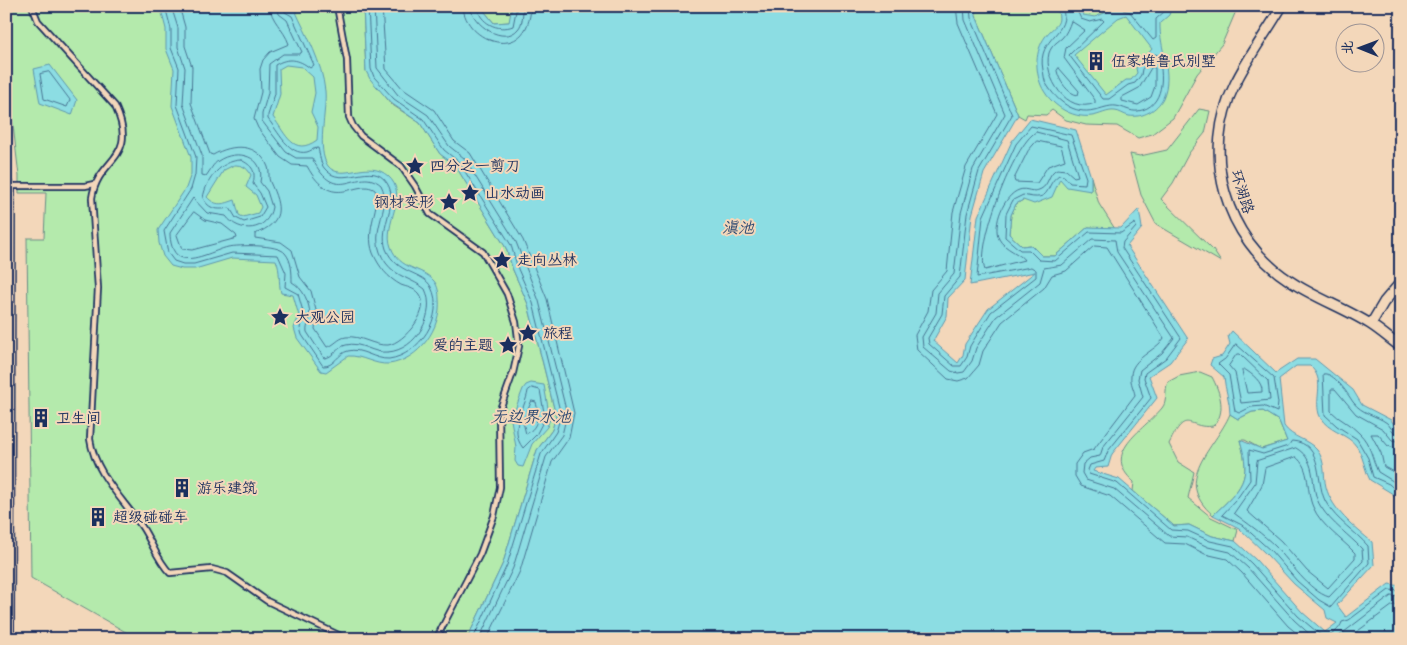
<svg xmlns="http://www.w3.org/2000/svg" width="1407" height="645" font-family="'Architects Daughter','LXGW WenKai TC',sans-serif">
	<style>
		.green { fill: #b4eaac; stroke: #688c85 }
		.water { fill: #8cdde3; stroke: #5f97ae; fill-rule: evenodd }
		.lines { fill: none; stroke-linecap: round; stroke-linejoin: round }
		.shore { stroke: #487593; stroke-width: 1 }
		.service-casing { stroke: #1b2f5e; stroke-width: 8 }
		.minor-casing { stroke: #1b2f5e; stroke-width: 12 }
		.service { stroke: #f3d7ba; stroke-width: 4.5 }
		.minor { stroke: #f3d7ba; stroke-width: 9 }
		.labels { text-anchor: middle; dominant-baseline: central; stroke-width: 4; stroke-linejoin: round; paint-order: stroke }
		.poi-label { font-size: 15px; fill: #1b2f5e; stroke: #f3d7ba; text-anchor: start }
		.street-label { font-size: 15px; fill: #1b2f5e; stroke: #f3d7ba }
		.water-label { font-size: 16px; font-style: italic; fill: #2c4972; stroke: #f3d7ba }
	</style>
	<rect width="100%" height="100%" fill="#f3d7ba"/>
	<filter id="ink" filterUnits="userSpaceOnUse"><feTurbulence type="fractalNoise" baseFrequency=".02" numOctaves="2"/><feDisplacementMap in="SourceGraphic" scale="10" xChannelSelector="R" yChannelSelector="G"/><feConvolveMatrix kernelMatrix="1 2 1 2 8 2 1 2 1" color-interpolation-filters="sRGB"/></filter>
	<g filter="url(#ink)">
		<path class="green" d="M 6,6 L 363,6 L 366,71 L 391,104 L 420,123 L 440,154 L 455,165 L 506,248 L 513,270 L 528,304 L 556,416 L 552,430 L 537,450 L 503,563 L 467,639 L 138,639 L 31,578 L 27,238 L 44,238 L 46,193 L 19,193 L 19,176 L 6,66 Z
			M 480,6 L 512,6 L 510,22 L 494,23 Z
			M 975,6 L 1224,6 L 1236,11 L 1222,44 L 1197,74 L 1173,118 L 1152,134 L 1138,138 L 1117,126 L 1086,125 L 1066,120 L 1052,110 L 1046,115 L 1027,114 L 1025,119 L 1018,115 L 976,16 Z
			M 1199,109 L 1210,111 L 1205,133 L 1189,153 L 1173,183 L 1161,199 L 1213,250 L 1221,262 L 1156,224 L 1141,195 L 1130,154 L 1140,156 L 1167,150 Z
			M 1091,177 L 1099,204 L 1115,229 L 1088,227 L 1055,256 L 1042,256 L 1031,245 L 1022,246 L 1009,234 L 1011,215 L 1016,204 L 1060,179 L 1091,191 Z
			M 1200,372 L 1212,377 C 1220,392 1227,413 1213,426 C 1188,430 1187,406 1169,444 L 1178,462 L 1194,472 L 1188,498 L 1211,517 L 1238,530 L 1235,541 L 1212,536 L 1189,525 L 1174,526 L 1133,491 L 1134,482 C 1100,453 1143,431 1162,408 C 1168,401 1164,390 1168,382 L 1179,376 Z
			M 1263,411 L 1279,421 L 1287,441 L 1261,449 L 1245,440 L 1240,440 C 1252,480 1242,488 1213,515 C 1171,479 1215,449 1230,414 L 1238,419 L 1252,412 Z"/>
		<path class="water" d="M 160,6 L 281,6 L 295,10 C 307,36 322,62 325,91 C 327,111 316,150 328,166 C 342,183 368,158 388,176 C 410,195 382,224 391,247 C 400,271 421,266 434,281 C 438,286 439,293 439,299 C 442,328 419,360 389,364 C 374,365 362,355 348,356 L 326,372 L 321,371 L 297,338 L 294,328 L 299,316 L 293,295 L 281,293 C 278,281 281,272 276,260 L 232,258 L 195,269 L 182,269 L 171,266 L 163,256 L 159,243 L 158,230 L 186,188 L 191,174 L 191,157 L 172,106 L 174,69 L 166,49 L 166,29 ZM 286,65 L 302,67 L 313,77 L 315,93 L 311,112 L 318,127 L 317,140 C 293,157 286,134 273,117 L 280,94 L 279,69 ZM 234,165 C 242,165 247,167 251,175 L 246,187 L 256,195 L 261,207 L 258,213 L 243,217 L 239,215 L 235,200 C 224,204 216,207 207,197 L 224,170 Z
			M 363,6 L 480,6 L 494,23 L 509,22 L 512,6 L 975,6 L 976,16 L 1018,115 L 984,173 L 972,215 L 965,280 L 948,298 L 947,316 L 933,341 L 958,363 L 963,355 L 965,344 L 988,309 L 1035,272 L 970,285 L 978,216 L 1012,141 L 1030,119 L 1076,130 L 1091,177 L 1091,191 L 1067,187 L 1060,179 L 1052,197 L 1034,204 L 1023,200 L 1016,204 L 1011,215 L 1009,234 L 1022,246 L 1031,245 L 1042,256 L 1055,256 L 1088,227 L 1121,228 L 1139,209 L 1142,228 L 1127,246 L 1188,339 L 1170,362 L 1149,376 L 1157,398 L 1112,454 L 1108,467 L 1095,468 L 1093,471 L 1119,479 L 1174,526 L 1189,525 L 1212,536 L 1235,541 L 1256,560 L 1302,612 L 1325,632 L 1337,623 L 1327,618 L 1325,610 L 1294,584 L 1267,555 L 1239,528 L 1213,515 C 1242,488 1252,480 1240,440 L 1262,449 L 1287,441 L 1279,421 L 1263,411 L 1252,412 L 1238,419 L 1230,414 C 1230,401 1225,390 1224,377 L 1210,365 L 1212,359 L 1222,356 L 1230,344 L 1228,336 L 1232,331 L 1276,373 L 1297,359 L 1315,359 L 1353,390 L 1362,405 L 1391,420 L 1401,435 L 1401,511 L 1393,494 L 1370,480 C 1363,467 1363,448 1349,439 C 1339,432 1323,427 1319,414 C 1314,397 1326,380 1310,366 L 1296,366 L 1279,379 L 1284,426 C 1292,438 1308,439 1317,450 C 1326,461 1323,475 1326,487 C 1332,510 1354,527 1372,542 L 1374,565 L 1337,605 L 1346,617 L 1389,584 L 1401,586 L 1401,639 L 467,639 L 503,563 L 537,450 L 552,430 L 556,416 L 528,304 L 513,270 L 506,248 L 455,165 L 440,154 L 420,123 L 391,103 L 370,79 L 366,71 Z
			M 1056,6 L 1080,6 L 1083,15 L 1095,17 L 1121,6 L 1172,6 L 1169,15 L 1160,23 C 1159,49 1174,73 1163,98 C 1157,110 1143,118 1129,116 C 1124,115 1119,111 1115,111 C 1107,110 1100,115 1092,116 C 1071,119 1049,104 1041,85 C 1035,70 1035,51 1045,37 C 1054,24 1064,27 1056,6 ZM 1126,15 L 1152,49 L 1136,68 L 1137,73 L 1131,80 L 1126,80 L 1106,95 L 1074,55 L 1118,18 Z
			M 50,65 L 77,100 L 72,115 L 40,103 L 34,69 Z
			M 531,383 L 544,385 L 550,419 L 547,427 L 532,444 L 523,467 L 518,466 L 515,461 L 516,447 L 511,420 L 523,389 L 526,385 Z"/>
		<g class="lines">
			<path class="shore" d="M 165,6 L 171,29 L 171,48 L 179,68 L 177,105 L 196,157 L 195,175 L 191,189 L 164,231 L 168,253 L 174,261 L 183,264 L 194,264 L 232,253 L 278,255 L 286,273 L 285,287 L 298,294 L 304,315 L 300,328 L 302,335 L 323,366 C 334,367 338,353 348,351 C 361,347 375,360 389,359 C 419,355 446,316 431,287 C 423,271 397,275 386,249 C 378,226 400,203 387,183 C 372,159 342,190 325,169 C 320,164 320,155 318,148 C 313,148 311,151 307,152 C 289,156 278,131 268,119 L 268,115 L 275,94 L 275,65 C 288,57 299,59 310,68 L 314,65 L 292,16 L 285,12 L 283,6
				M 171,6 L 178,28 L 178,47 L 185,68 L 183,104 L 202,155 L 202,175 L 206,176 C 210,171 213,164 218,161 C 237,148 266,156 260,182 L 267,191 L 272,207 C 268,232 239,234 226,216 L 207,213 L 193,198 L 170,233 C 170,241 172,253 180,257 C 193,263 215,250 228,247 C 239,245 278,244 285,253 C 292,261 292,273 292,282 C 303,288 310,303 310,316 C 310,322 306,326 307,332 L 324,358 C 333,358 337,347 346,345 C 361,341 373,354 388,352 C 416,350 437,314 425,289 C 413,279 396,277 386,263 C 364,233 394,210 381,185 C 357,164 337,209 312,158 L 296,158 L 286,152 L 262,121 L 262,114 L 268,93 L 269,64 L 283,54 L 299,54 L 302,52 L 287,20 L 279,14 L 277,6
				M 179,6 L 185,27 L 185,46 L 192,67 L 191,103 L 210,154 L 213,155 C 232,144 258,142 268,167 C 270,172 268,178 270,182 C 282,208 284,222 255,234 L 255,238 L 281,242 L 292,250 L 300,277 L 311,291 L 317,314 L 315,329 L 327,347 C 334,346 338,338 346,337 C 361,335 373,346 388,345 C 404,343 434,308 418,293 C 414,288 406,287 401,285 C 388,278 379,267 373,253 C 364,229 382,204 375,190 C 356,177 333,214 307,166 L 292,165 L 280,157 L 258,128 L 254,119 L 261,92 L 260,69 L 263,60 L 270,52 L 289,44 C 284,29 270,20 270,6
				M 368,6 L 371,69 L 374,77 L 394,99 L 423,119 L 444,150 L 459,162 L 511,245 L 518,269 L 533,303 L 561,415 L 556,432 L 541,454 L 507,565 L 473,639
				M 374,6 L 377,68 L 398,95 L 428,115 L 449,146 L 464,158 L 516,242 L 539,301 L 567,414 L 562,435 L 546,457 L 513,568 L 479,639
				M 382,6 L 386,69 L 403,89 L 434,110 L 454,141 L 470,153 L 523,240 L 547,299 L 574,413 L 569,438 L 552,462 L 520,571 L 487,639
				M 463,6 C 464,42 529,66 531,6
				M 470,6 C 472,25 504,46 518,29 C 523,24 523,13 523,6
				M 477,6 C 479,23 498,32 513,26 L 517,6
				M 956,6 L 958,23 L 997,114 L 966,167 L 953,212 L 947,271 L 931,290 L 928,311 L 915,335 L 917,350 L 948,379 L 958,381 L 968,378 L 979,365 L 983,351 L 1002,322 L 1044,288 L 1052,275 L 1066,271 L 1094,246 L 1107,247 L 1164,338 C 1156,351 1131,358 1131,376 C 1130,383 1134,389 1135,395 L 1094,449 L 1083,453 L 1075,464 L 1075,476 L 1081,486 L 1110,496 L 1165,543 L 1185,544 L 1205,554 L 1227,559 L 1242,573 L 1288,626 L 1304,639
				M 964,6 L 965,20 L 1005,114 L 973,169 L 961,213 L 954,274 L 938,293 L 936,313 L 922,337 L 923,347 L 951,371 L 958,373 L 964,372 L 972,361 L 976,348 L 996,317 L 1040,282 L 1044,268 L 1062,265 L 1092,239 L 1115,240 L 1117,252 L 1174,338 L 1162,353 L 1140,370 L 1138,379 L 1143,397 L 1103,447 L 1100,456 L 1090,458 L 1083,464 L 1082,473 L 1086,480 L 1114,489 L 1169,536 L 1187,537 L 1208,547 L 1230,552 L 1248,568 L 1294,620 L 1315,639
				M 970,6 L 971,18 L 1012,115 L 979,171 L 967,214 L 960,277 L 944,296 L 942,314 L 928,338 L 929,344 L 954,366 L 961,366 L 967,357 L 970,346 L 991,312 L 1036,277 L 1036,270 L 1031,267 L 977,277 L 983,217 L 1016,144 L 1031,126 L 1071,135 L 1086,178 L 1085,184 L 1070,183 L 1064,176 L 1059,175 C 1043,186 1054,203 1023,195 L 1013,200 L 1006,214 L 1005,237 L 1020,250 L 1029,250 L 1039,260 L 1055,261 L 1089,232 L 1121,233 L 1135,223 L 1136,227 L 1123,242 L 1122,248 L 1181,338 L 1166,358 L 1145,373 L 1144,378 L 1151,398 L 1108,451 L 1104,461 L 1090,465 L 1088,470 L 1089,474 L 1117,483 L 1171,530 L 1188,531 L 1210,541 L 1233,546 L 1252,564 L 1298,616 L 1323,637 C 1331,637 1340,629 1342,622 L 1349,620 L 1389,590 L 1401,591
				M 1062,6 C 1073,35 1036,36 1043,70 C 1044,75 1044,81 1047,85 C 1057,101 1074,115 1094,110 C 1101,109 1109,105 1116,106 C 1124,107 1130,112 1138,111 C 1165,107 1164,74 1158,55 L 1155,54 L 1142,69 L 1141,75 L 1135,83 L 1128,85 L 1109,99 L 1103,99 L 1069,55 L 1104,21 L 1102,19 L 1090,22 L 1081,19 L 1075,6
				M 1122,6 L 1123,10 L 1130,12 L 1153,40 L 1156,38 L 1156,19 L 1165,11 L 1166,6
				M 1071,21 L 1085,30 L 1066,48 L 1064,58 L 1095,100 L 1095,103 C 1067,115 1043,77 1049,53 C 1052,45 1056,43 1062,38 C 1066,34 1069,27 1071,21 Z
				M 1152,67 L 1155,68 L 1155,86 L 1151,97 L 1138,105 L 1122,101 L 1122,97 L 1139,88 Z
				M 1059,68 L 1079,91 L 1078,95 C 1068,94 1059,81 1057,71 Z
				M 49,72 L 70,100 L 67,107 L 44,99 L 40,74 Z
				M 1036,132 L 1067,140 L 1078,176 L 1074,177 L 1066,170 L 1057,169 C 1048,173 1049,185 1041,189 C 1032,194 1027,187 1019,190 C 1004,195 992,225 999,239 C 1004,249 1021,254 1024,260 L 985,270 C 975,247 1014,143 1036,132 Z
				M 1037,141 L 1061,146 L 1065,160 L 1048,166 L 1037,183 L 1015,182 L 1014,179 L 1028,151 Z
				M 241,160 C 253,166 256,171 253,184 L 260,193 L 266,207 L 260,217 L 244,222 L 236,218 L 230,208 C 218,210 209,210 203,198 C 206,179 222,160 241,160 Z
				M 194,212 L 205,220 L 222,224 L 236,235 L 237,238 L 192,250 L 182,249 L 177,235 Z
				M 1236,344 L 1274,378 L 1278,403 L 1277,412 L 1263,406 L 1251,407 L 1239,413 L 1235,411 L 1229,375 L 1218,364 L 1225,359 Z
				M 1237,354 L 1240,354 L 1268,381 L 1270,400 L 1241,403 L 1235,373 L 1229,366 Z
				M 1244,369 C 1252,374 1263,382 1262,392 L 1247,393 L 1242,371 Z
				M 532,388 L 540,390 L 545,418 L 536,435 L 523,448 C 508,429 525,410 528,391 Z
				M 532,401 L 536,402 C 539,415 539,427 526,434 L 523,422 Z
				M 1401,436 C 1393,435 1392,428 1387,423 C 1376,415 1362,414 1353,402 C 1347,393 1334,372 1323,374 L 1325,415 L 1337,426 L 1357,439 L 1368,458 L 1373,477 L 1389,484 L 1401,495
				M 1292,441 C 1326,443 1314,485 1327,504 C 1337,521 1355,531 1368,546 L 1369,563 L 1331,607 L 1319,600 L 1297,581 L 1271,551 L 1242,525 L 1222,515 L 1236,500 L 1250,480 L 1249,450 L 1263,454 L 1288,446 Z
				M 1401,442 L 1392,440 L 1383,429 L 1356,414 L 1335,389 L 1331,389 L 1331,411 C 1339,420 1351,424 1359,433 C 1371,444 1372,459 1378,472 L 1401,486
				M 1296,448 C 1320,462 1308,487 1321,507 C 1332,524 1349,535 1362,549 L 1363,561 L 1329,597 C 1309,591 1290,562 1276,547 C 1262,533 1248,524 1234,513 L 1255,483 L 1257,461 Z
				M 1401,450 L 1388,446 L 1378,434 L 1371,434 L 1381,453 L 1384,467 L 1401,476
				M 1296,457 C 1311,468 1306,492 1313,507 C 1321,526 1342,539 1355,553 L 1355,558 L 1328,588 L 1307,571 L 1281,541 L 1247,511 L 1262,485 L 1265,468 Z
				M 1335,639 L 1391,596 L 1401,597
				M 1347,639 L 1393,605 L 1401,605"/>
			<g class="service-casing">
				<path id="service" d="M 32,6 L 38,21 L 115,106 C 140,161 98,156 92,198 L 98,288 L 90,439 C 95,474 123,499 142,527 C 152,542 157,560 170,573 L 212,569 L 227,573 L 267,601 L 347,639
					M 337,6 L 347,60 L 349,117 L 353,126 L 361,136 L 401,166 L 415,186 L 430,214 L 483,252 L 507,294 L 516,322 L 519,346 L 513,373 L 499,412 L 500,487 L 494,516 L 480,554 L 436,639
					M 10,186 L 85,186 L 94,184"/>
			</g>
			<g class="minor-casing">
				<path id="minor" d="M 1282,6 C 1267,32 1248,57 1235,84 C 1200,154 1225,239 1290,281 C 1315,298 1345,308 1370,324 C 1381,331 1391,340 1401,347
					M 1371,324 L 1384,302 L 1401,282
					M 9,639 L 10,186"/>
			</g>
			<use href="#service" class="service"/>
			<use href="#minor" class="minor"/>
		</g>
	</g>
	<defs>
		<g id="building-bare" transform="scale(1.5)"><path d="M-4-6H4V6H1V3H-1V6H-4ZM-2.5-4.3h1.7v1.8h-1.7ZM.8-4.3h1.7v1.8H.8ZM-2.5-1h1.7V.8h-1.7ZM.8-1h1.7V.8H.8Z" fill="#1b2f5e" stroke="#f3d7ba" stroke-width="2.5" paint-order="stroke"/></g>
		<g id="sight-bare" transform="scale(1.5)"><path d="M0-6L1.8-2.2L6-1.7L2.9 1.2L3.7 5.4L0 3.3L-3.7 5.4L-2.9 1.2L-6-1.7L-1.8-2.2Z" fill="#1b2f5e" stroke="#f3d7ba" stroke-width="2.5" paint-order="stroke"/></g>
	</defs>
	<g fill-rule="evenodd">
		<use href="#building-bare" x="1096" y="61"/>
		<use href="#sight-bare" x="415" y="166"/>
		<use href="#sight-bare" x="470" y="193"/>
		<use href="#sight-bare" x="449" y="202"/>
		<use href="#sight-bare" x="502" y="260"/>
		<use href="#sight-bare" x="280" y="317"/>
		<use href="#sight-bare" x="528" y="333"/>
		<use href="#sight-bare" x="508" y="345"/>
		<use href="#building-bare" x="41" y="418"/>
		<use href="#building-bare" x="182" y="488"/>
		<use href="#building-bare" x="98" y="517"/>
	</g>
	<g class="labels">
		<g class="poi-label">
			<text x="1111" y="61">伍家堆鲁氏别墅</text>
			<text x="430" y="166">四分之一剪刀</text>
			<text x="485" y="193">山水动画</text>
			<text x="434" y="202" text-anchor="end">钢材变形</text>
			<text x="517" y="260">走向丛林</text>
			<text x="295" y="317">大观公园</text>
			<text x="543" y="333">旅程</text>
			<text x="493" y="345" text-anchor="end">爱的主题</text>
			<text x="56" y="418">卫生间</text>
			<text x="197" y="488">游乐建筑</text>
			<text x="113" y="517">超级碰碰车</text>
		</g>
		<g class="street-label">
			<text transform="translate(1242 192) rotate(73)">环湖路</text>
		</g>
		<g class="water-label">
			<text x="738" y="228">滇池</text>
			<text x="531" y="417">无边界水池</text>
		</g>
	</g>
	<rect width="1407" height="645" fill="none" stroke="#f3d7ba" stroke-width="25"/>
	<rect x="12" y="12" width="1382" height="620" fill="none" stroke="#1b2f5e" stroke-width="2" filter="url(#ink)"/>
	<g transform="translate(1360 48) rotate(271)"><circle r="24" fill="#f3d7ba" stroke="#9d9495"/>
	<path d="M0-4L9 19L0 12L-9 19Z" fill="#1b2f5e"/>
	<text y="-8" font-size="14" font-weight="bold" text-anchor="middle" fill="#1b2f5e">北</text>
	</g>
</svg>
